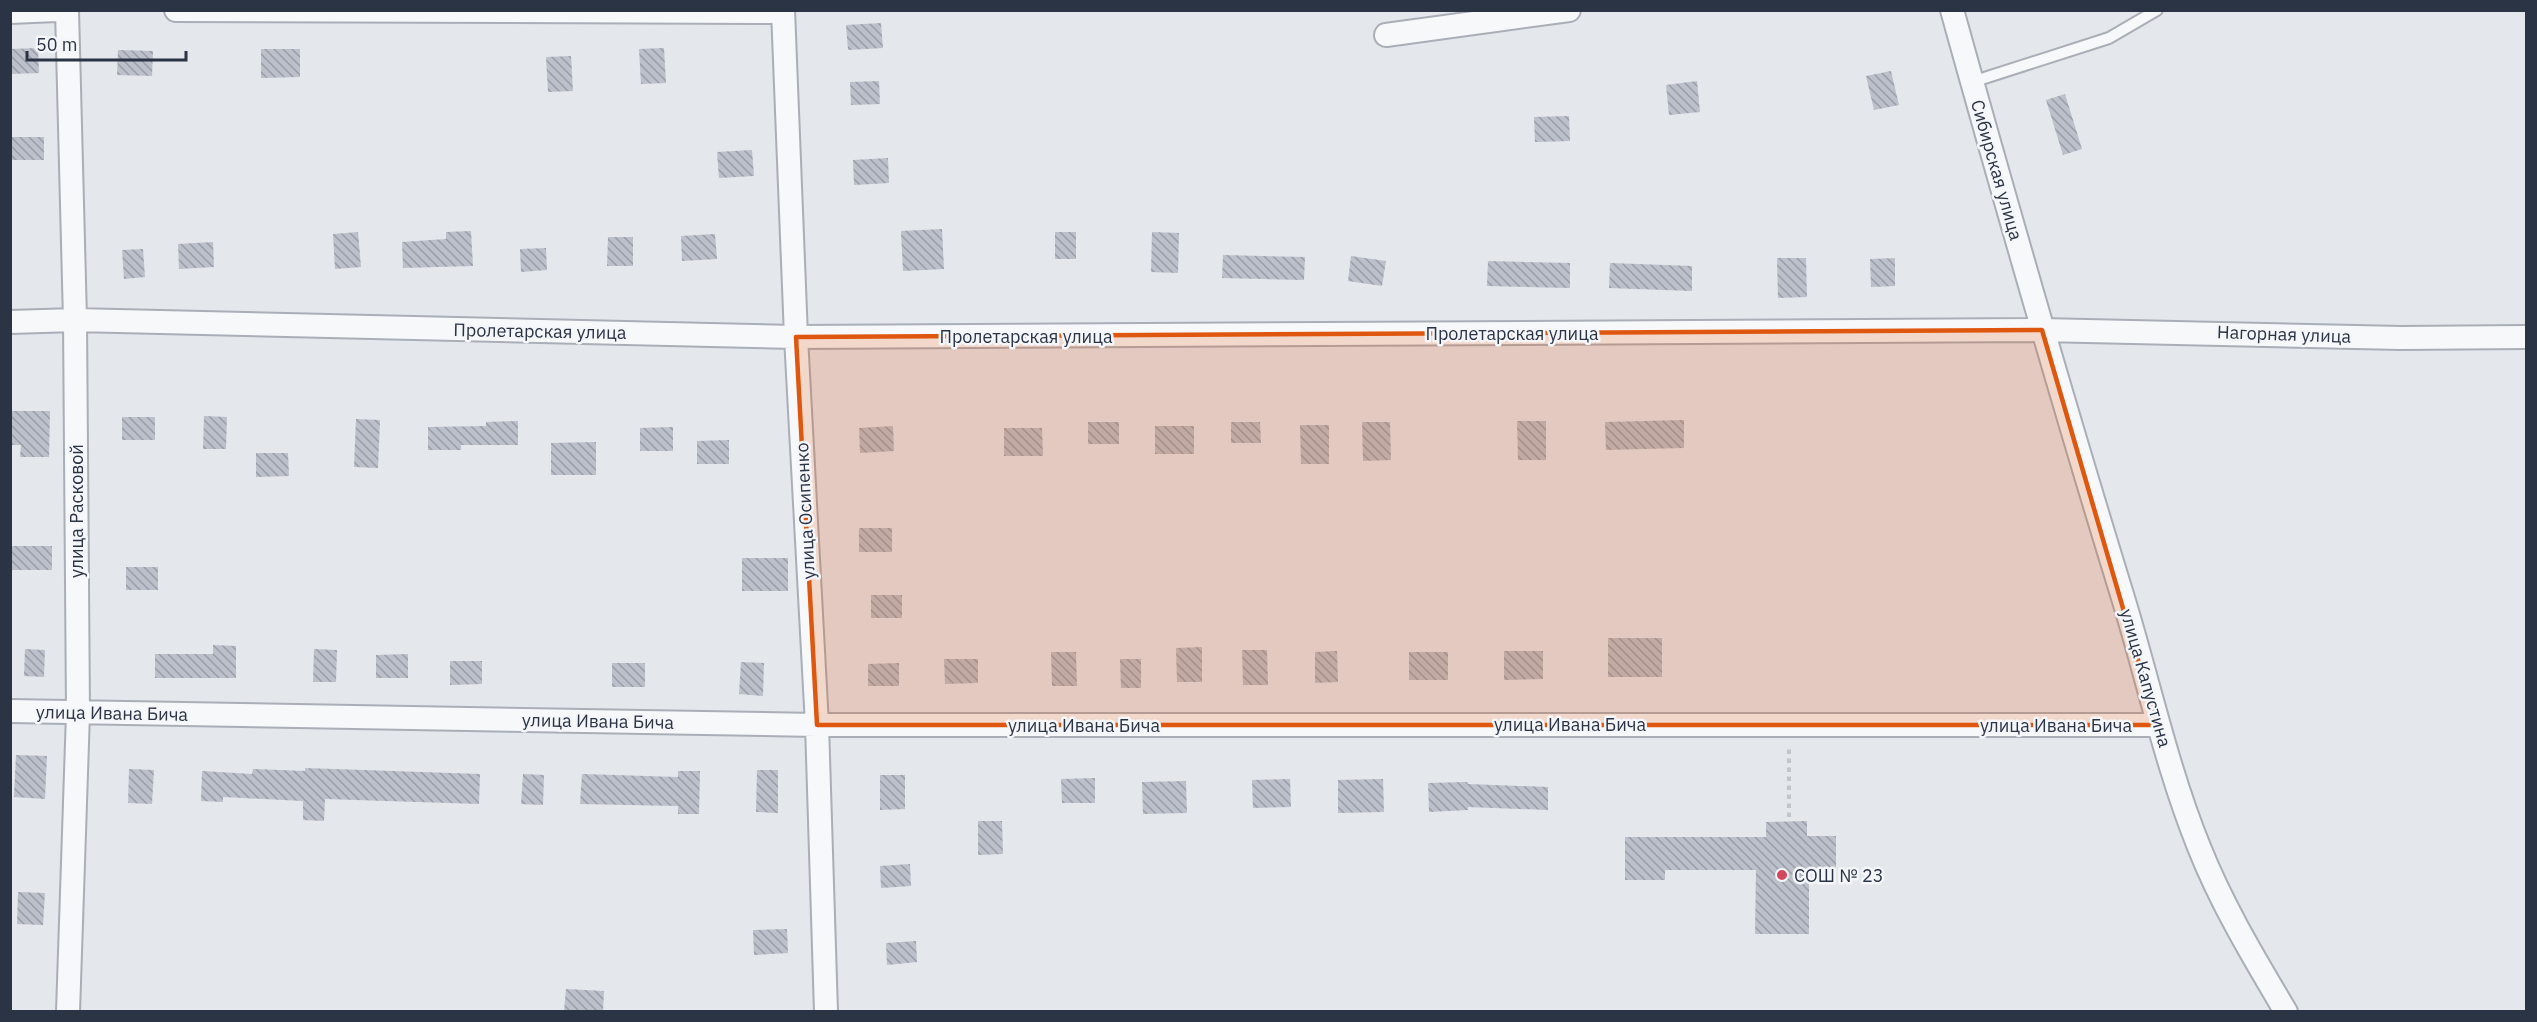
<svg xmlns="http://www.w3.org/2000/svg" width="2537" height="1022" font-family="'IBM Plex Sans',sans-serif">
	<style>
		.building { fill: url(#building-back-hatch) }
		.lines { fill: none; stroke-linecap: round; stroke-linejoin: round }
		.lane-casing { stroke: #a9aeb7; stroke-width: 14 }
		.street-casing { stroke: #a9aeb7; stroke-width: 26 }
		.path { stroke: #c2c5cb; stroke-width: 4; stroke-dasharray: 4.5 4.5; stroke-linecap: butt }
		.lane { stroke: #f7f8fa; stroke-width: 10 }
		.street { stroke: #f7f8fa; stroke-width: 22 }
		.marked { fill: #df570f; fill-opacity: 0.2; stroke: #df570f; stroke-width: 4.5; stroke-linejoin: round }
		.poi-dot { fill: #d1495b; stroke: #f4f6f9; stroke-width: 2 }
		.labels { text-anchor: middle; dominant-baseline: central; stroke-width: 5; stroke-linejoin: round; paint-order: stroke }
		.street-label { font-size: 18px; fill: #2b3445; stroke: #f4f6f9 }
		.poi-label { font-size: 18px; fill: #2b3445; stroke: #f4f6f9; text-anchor: start }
	</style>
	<defs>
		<pattern id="building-back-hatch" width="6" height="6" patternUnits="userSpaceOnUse" patternTransform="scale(1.5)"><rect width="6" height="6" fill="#bbc0ca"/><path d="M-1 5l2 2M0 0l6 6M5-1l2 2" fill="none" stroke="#989da6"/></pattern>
	</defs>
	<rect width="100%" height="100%" fill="#e4e7ec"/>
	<path class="building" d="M 881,23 L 883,48 L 848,50 L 846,25 Z
		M 38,48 L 39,73 L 10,74 L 10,49 Z
		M 664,48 L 666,83 L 641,84 L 639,49 Z
		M 261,49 L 300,49 L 300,77 L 261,78 Z
		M 118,50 L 153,51 L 152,76 L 117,75 Z
		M 571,56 L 573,91 L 548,92 L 546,57 Z
		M 1891,71 L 1899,105 L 1874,110 L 1866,76 Z
		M 879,81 L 880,104 L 851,105 L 850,82 Z
		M 1697,81 L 1700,112 L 1669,115 L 1666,85 Z
		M 2065,94 L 2082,149 L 2063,155 L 2046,100 Z
		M 1569,116 L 1570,141 L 1535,142 L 1534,117 Z
		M 12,137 L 44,137 L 44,160 L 12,160 Z
		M 752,150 L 754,176 L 719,178 L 717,152 Z
		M 888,158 L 889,183 L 854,185 L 853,160 Z
		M 942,229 L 944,269 L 903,271 L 901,231 Z
		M 471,231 L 473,266 L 403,268 L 402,242 L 446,239 L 446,232 Z
		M 358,232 L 361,267 L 335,269 L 333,234 Z
		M 1055,232 L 1076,232 L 1076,259 L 1055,259 Z
		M 1152,232 L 1179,233 L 1178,273 L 1151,272 Z
		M 715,234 L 717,259 L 682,261 L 681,236 Z
		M 608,237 L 633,237 L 633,266 L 607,266 Z
		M 213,242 L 214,267 L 179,269 L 178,244 Z
		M 546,248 L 547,270 L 521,272 L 520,249 Z
		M 143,249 L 145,277 L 124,279 L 122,250 Z
		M 1223,255 L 1305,257 L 1304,280 L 1222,278 Z
		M 1351,256 L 1386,261 L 1382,286 L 1348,281 Z
		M 1777,258 L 1806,258 L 1807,297 L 1778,298 Z
		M 1895,258 L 1895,286 L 1871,287 L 1870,259 Z
		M 1488,261 L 1570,263 L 1570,288 L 1487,286 Z
		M 1610,263 L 1692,266 L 1692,291 L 1609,288 Z
		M 10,411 L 50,411 L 49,457 L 20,457 L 21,445 L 10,445 Z
		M 204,416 L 227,417 L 226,449 L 203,449 Z
		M 122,417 L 155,417 L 155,440 L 122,440 Z
		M 356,419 L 380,420 L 378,468 L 354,467 Z
		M 1684,420 L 1684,448 L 1606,450 L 1605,422 Z
		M 518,421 L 518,445 L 461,445 L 461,450 L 428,450 L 428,427 L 486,426 L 486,422 Z
		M 1517,421 L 1546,421 L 1546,460 L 1518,460 Z
		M 1088,422 L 1119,422 L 1119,444 L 1088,444 Z
		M 1231,422 L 1260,422 L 1261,443 L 1231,443 Z
		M 1362,422 L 1390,422 L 1391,460 L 1363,461 Z
		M 1300,425 L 1329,425 L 1329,464 L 1301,464 Z
		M 893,426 L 894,451 L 860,453 L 859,428 Z
		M 1155,426 L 1194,426 L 1194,454 L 1155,454 Z
		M 673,427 L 673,451 L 640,451 L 640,428 Z
		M 1004,428 L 1042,428 L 1043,456 L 1004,456 Z
		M 729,440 L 729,464 L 697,464 L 697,441 Z
		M 596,442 L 596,475 L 551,475 L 551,443 Z
		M 256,453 L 288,453 L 289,476 L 256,477 Z
		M 859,528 L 892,528 L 892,552 L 859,552 Z
		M 10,546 L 52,546 L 52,570 L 10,570 Z
		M 742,558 L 788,558 L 788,591 L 742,591 Z
		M 126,567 L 158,567 L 158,590 L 126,590 Z
		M 871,595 L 902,595 L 902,618 L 871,618 Z
		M 1608,638 L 1662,638 L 1662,677 L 1608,677 Z
		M 213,645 L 236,646 L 236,678 L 155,678 L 155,654 L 213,654 Z
		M 1202,647 L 1202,682 L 1177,682 L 1176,648 Z
		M 25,649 L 45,650 L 44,677 L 24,676 Z
		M 314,649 L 337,650 L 336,682 L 313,682 Z
		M 1242,650 L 1267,650 L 1268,685 L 1243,685 Z
		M 1337,651 L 1338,682 L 1315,683 L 1315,652 Z
		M 1504,651 L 1543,651 L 1543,679 L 1504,680 Z
		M 1051,652 L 1076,652 L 1077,686 L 1052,686 Z
		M 1409,652 L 1448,652 L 1448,680 L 1409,680 Z
		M 408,654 L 408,678 L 376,678 L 376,655 Z
		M 944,659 L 978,659 L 978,683 L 945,684 Z
		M 1120,659 L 1141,659 L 1141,688 L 1121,688 Z
		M 450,661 L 482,661 L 482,684 L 450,685 Z
		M 741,662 L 764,663 L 763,696 L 739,694 Z
		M 612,663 L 645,663 L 645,687 L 612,687 Z
		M 899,663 L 899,686 L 868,686 L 868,664 Z
		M 16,755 L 47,756 L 45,799 L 14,797 Z
		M 305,768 L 480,774 L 479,804 L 325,799 L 324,821 L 303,820 L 303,801 L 223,797 L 223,802 L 201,801 L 202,771 L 252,774 L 253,769 L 305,771 Z
		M 129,769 L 154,770 L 152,804 L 128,803 Z
		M 757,770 L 778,770 L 778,813 L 756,812 Z
		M 678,771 L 700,771 L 699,814 L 678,814 L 678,806 L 580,804 L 582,774 L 678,777 Z
		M 523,774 L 544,775 L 543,805 L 521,804 Z
		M 880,775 L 905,775 L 905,809 L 880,810 Z
		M 1095,778 L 1095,803 L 1062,803 L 1061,779 Z
		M 1290,779 L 1291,807 L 1253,808 L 1252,780 Z
		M 1383,779 L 1384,812 L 1338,813 L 1338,780 Z
		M 1186,781 L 1187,813 L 1143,814 L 1142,782 Z
		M 1467,782 L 1468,784 L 1548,787 L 1548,810 L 1468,807 L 1468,810 L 1429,812 L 1428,783 Z
		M 978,821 L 1002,821 L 1003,854 L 978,855 Z
		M 1807,821 L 1807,836 L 1836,836 L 1836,868 L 1809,868 L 1809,934 L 1755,934 L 1756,870 L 1665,870 L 1665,880 L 1625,880 L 1625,837 L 1766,837 L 1766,822 Z
		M 910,864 L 911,886 L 881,888 L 880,866 Z
		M 18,892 L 45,893 L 43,925 L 17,924 Z
		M 787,929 L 788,953 L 754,955 L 753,930 Z
		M 916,941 L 917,962 L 887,965 L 886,943 Z
		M 566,989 L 604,991 L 603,1011 L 564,1011 Z"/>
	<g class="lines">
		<g class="lane-casing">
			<path id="lane" d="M 1972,82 L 2109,38 L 2157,10"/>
		</g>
		<g class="street-casing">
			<path id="street" d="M 67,10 L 75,320 L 78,713 L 68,1012
				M 176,10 L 783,12
				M 783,10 L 796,337 L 817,725 L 826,1012
				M 1952,10 C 2006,204 2061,396 2120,588 C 2147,674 2165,763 2199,847 C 2222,905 2254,958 2286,1012
				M 10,12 L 57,10
				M 1386,35 L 1569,10
				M 10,322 L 75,320 L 796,337 L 2042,330 L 2401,338 L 2526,337
				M 10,711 L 817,725 L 2157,725"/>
		</g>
		<path class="path" d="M 1789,817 L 1789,746"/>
		<use href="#lane" class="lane"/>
		<use href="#street" class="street"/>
	</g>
	<path class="marked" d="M 2042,330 L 2157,725 L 817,725 L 796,337 Z"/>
	<circle class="poi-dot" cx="1782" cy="875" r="6"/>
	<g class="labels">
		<g class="street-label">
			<text transform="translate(1997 170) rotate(74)">Сибирская улица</text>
			<text transform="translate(540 331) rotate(1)">Пролетарская улица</text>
			<text x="1512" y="333">Пролетарская улица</text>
			<text transform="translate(2284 334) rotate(2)">Нагорная улица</text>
			<text x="1026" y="336">Пролетарская улица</text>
			<text transform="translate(76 511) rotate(-90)">улица Расковой</text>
			<text transform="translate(805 511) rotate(-93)">улица Осипенко</text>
			<text transform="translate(2146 678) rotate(74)">улица Капустина</text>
			<text transform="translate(112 713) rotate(1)">улица Ивана Бича</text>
			<text transform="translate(598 721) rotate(1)">улица Ивана Бича</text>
			<text x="1570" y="724">улица Ивана Бича</text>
			<text x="1084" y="725">улица Ивана Бича</text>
			<text x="2056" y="725">улица Ивана Бича</text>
		</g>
		<g class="poi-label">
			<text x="1794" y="875">СОШ № 23</text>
		</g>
	</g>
	<rect width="2537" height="1022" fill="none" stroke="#2b3445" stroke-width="24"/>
	<path d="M27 51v9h159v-9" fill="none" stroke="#2b3445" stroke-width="3"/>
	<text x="36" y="51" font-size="18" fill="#2b3445" stroke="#f4f6f9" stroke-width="4.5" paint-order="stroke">50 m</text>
</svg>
